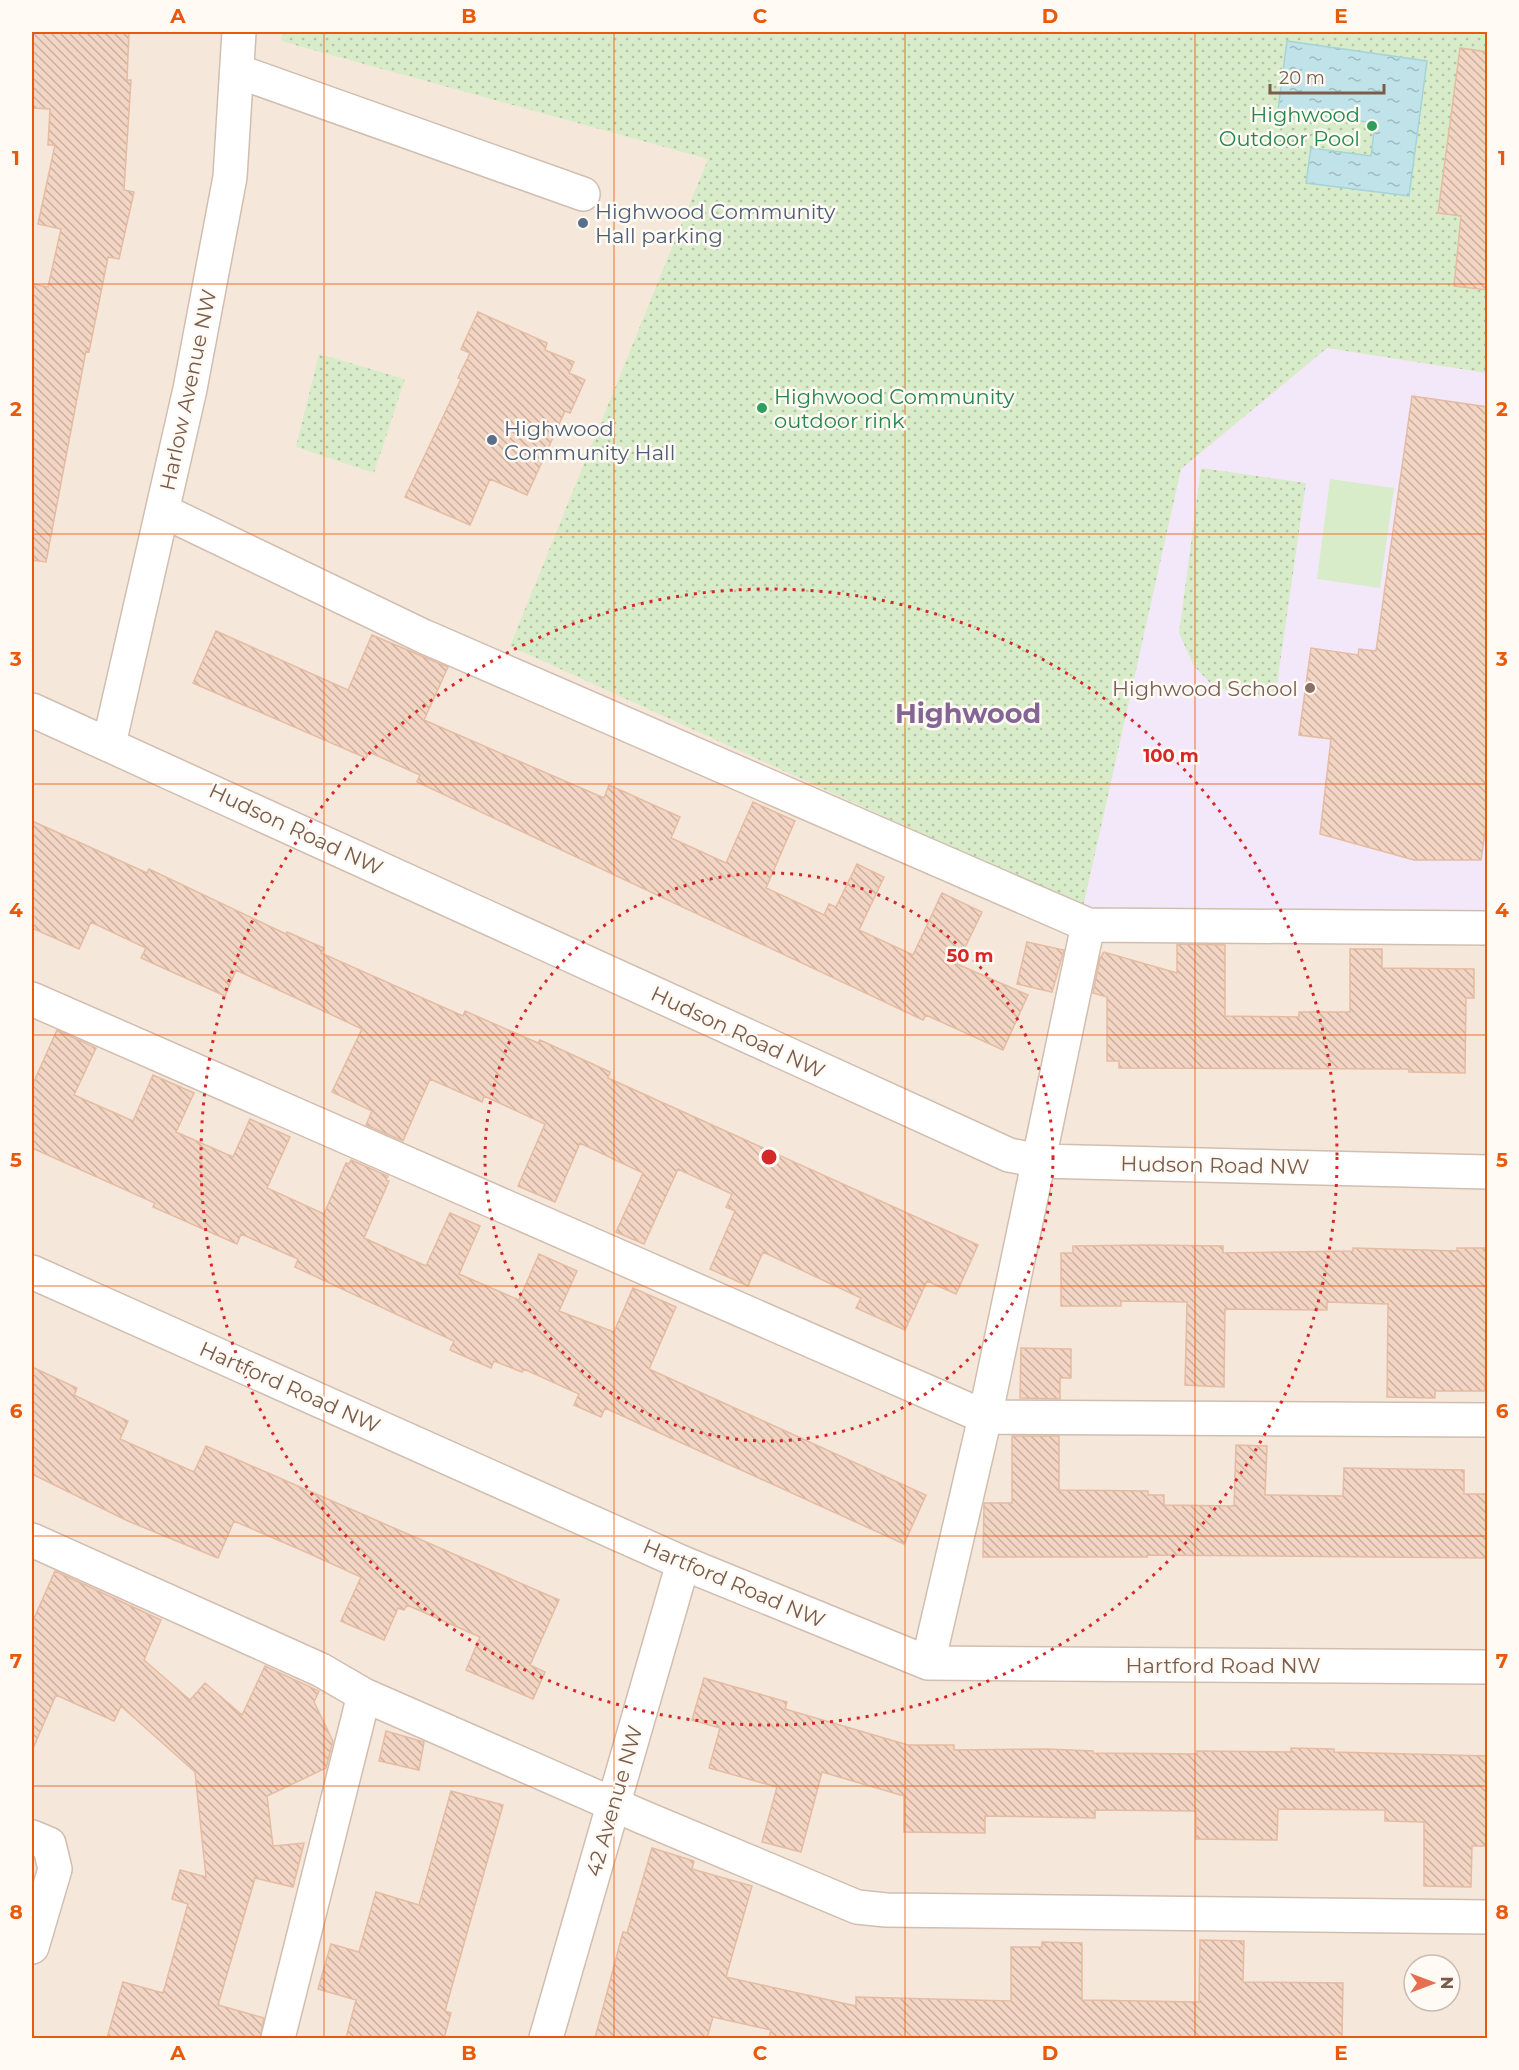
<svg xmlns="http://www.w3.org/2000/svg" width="1519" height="2070" font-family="Montserrat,sans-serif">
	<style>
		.residential { fill: #f5e8da; fill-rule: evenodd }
		.education { fill: #f3e8fa }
		.green { fill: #d8ecc9 }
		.park { fill: url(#park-dots) }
		.water { fill: url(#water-ripples); stroke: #a5d3da; stroke-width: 1.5 }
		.building { fill: url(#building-back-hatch); stroke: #e6bba3; stroke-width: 1.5 }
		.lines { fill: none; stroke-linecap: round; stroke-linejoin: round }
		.minor-casing { stroke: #d1beb0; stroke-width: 36 }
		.minor { stroke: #fff; stroke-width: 33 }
		.grid { fill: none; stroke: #e8590c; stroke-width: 1.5; stroke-opacity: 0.55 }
		.ring { fill: none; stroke: #d62828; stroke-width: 3; stroke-dasharray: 3 6 }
		.leisure-dot { fill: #2e9e5b; stroke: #fffaf3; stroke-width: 2 }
		.service-dot { fill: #5c6f8a; stroke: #fffaf3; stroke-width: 2 }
		.education-dot { fill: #8d6e63; stroke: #fffaf3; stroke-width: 2 }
		.labels { text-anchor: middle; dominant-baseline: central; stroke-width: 5; stroke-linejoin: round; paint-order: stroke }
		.leisure-label { font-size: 21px; fill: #27864d; stroke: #fffaf3; text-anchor: end }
		.service-label { font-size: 21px; fill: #4e5e75; stroke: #fffaf3; text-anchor: start }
		.street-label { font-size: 21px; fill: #7a5c4d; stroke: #fffaf3 }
		.education-label { font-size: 21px; fill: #785e54; stroke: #fffaf3; text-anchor: end }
		.district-label { font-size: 27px; font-weight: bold; fill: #846695; stroke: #fffaf3 }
		.centre { fill: #d62828; stroke: #fffaf3; stroke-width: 3 }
		.ring-label { font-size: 18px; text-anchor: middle; font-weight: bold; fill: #d62828; stroke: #fffaf3; stroke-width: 5; stroke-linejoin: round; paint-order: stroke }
		.neatline { fill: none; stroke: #e8590c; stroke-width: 2 }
		.grid-label { font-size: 20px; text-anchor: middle; font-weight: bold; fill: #e8590c }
	</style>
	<defs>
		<pattern id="park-dots" width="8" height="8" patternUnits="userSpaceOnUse" patternTransform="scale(1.5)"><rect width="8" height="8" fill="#d8ecc9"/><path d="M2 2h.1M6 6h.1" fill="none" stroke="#b4c2a5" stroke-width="1.8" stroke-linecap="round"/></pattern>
		<pattern id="water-ripples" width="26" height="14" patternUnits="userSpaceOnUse" patternTransform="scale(1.5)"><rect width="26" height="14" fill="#bfe3e8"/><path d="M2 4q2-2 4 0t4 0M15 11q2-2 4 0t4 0" fill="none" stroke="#a0bbbe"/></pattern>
		<pattern id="building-back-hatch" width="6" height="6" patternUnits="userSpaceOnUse" patternTransform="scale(1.5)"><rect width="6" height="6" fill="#f3d5c3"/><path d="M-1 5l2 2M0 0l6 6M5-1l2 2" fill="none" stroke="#cab0a1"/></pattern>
	</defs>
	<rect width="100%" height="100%" fill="#fdf6ec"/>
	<path class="residential" d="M 32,32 L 1487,32 L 1487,2038 L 32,2038 ZM 1414,1965 L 1450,1965 L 1450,2001 L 1414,2001 Z"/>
	<path class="education" d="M 1327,348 L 1487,373 L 1487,910 L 1083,907 L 1181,469 Z"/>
	<path class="green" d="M 1330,479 L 1394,488 L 1380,588 L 1317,579 Z"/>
	<path class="park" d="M 282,32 L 1487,32 L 1487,373 L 1327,348 L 1181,469 L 1083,907 L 510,646 L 708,159 L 281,41 Z
		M 319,354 L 405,379 L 374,473 L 296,447 Z
		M 1201,468 L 1306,483 L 1275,698 L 1215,688 L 1194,666 L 1179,633 Z"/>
	<path class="water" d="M 1287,41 L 1427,61 L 1409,196 L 1306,183 L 1311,148 L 1371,156 L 1375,123 L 1278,110 Z"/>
	<path class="building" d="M 32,32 L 129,32 L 127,80 L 131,80 L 124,190 L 134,192 L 119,259 L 108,257 L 89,352 L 86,351 L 46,562 L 32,560 L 32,284 L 48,287 L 61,229 L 38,224 L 55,145 L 48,145 L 50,109 L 32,108 Z
		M 1460,48 L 1488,52 L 1488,290 L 1454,286 L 1461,216 L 1438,213 Z
		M 478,312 L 547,343 L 545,350 L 574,362 L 569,373 L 585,380 L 570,413 L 565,411 L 527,495 L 490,479 L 470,525 L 405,497 L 461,379 L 458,378 L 470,353 L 461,349 Z
		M 1412,396 L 1488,407 L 1488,812 L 1481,860 L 1414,860 L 1320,834 L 1331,739 L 1299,735 L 1311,648 L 1358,655 L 1359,649 L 1376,651 Z
		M 216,631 L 348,690 L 372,635 L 448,667 L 424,720 L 604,798 L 609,785 L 680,817 L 671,838 L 726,863 L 753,802 L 795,821 L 766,888 L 824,915 L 829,904 L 836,907 L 857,864 L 884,877 L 859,930 L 913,955 L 942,893 L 982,912 L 957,964 L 1028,995 L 1003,1050 L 926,1015 L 923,1020 L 417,782 L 420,775 L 369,752 L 366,758 L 193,683 Z
		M 32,821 L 147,873 L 149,869 L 286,934 L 287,932 L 324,948 L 321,953 L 463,1016 L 465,1011 L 538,1043 L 540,1040 L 610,1072 L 608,1078 L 978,1245 L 956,1294 L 927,1281 L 905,1330 L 856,1308 L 861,1298 L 763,1252 L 748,1286 L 710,1269 L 735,1211 L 726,1207 L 732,1194 L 678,1169 L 644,1244 L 616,1232 L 643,1173 L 580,1143 L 555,1202 L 518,1186 L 545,1124 L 484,1096 L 482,1102 L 430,1079 L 403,1141 L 366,1125 L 372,1111 L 332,1092 L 362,1029 L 236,970 L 225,996 L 141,958 L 146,948 L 91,922 L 79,949 L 32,928 Z
		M 1027,942 L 1064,950 L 1052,992 L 1017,984 Z
		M 1177,944 L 1225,945 L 1225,1016 L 1299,1017 L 1299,1012 L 1350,1012 L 1350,949 L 1382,949 L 1382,968 L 1474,969 L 1474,998 L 1466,998 L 1465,1073 L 1409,1072 L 1409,1069 L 1119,1068 L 1119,1061 L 1107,1061 L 1107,997 L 1093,993 L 1100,958 L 1104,952 L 1177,973 Z
		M 57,1030 L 96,1048 L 74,1095 L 133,1121 L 153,1075 L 194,1093 L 176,1132 L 233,1157 L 250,1119 L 290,1137 L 267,1188 L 324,1214 L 346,1163 L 349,1164 L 351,1160 L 388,1176 L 386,1180 L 389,1181 L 364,1238 L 426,1266 L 450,1213 L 480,1226 L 459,1274 L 519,1300 L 539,1254 L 577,1271 L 559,1311 L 614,1332 L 633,1288 L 676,1307 L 649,1369 L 926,1495 L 904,1544 L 605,1408 L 601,1417 L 574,1405 L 579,1394 L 524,1369 L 522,1372 L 494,1361 L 491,1368 L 450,1350 L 454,1341 L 295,1267 L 298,1259 L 241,1234 L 237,1244 L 153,1207 L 155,1203 L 32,1148 L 32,1086 Z
		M 1146,1245 L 1223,1246 L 1223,1253 L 1353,1251 L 1353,1248 L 1457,1251 L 1457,1248 L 1488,1248 L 1485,1391 L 1435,1391 L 1435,1398 L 1387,1397 L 1388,1304 L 1327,1302 L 1327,1310 L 1225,1309 L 1224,1387 L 1185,1385 L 1187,1302 L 1121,1301 L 1121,1306 L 1061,1306 L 1061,1253 L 1073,1253 L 1073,1246 Z
		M 1021,1348 L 1071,1349 L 1071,1378 L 1060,1378 L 1060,1399 L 1020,1398 Z
		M 32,1367 L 77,1388 L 74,1395 L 128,1421 L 120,1439 L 194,1472 L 206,1446 L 559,1600 L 530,1665 L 545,1672 L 533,1699 L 466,1670 L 480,1637 L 407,1605 L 404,1610 L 398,1608 L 384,1640 L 341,1621 L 361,1577 L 308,1553 L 234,1521 L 218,1558 L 128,1521 L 32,1474 Z
		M 1012,1436 L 1059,1436 L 1059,1490 L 1148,1491 L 1148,1495 L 1164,1495 L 1164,1505 L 1234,1506 L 1236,1445 L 1267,1446 L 1265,1495 L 1343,1496 L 1344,1468 L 1464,1470 L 1464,1494 L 1488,1494 L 1488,1558 L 1147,1555 L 1147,1557 L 983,1557 L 984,1503 L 1012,1503 Z
		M 55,1571 L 161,1620 L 144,1660 L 190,1700 L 205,1683 L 242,1715 L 265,1666 L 319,1691 L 314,1702 L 333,1741 L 326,1768 L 267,1796 L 273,1846 L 304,1843 L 293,1887 L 255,1878 L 218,2005 L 264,2018 L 260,2038 L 107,2038 L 123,1982 L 163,1993 L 188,1904 L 172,1899 L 180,1870 L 206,1877 L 195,1772 L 121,1706 L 114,1721 L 56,1695 L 32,1751 L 32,1623 Z
		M 704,1678 L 787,1702 L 785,1709 L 908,1745 L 954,1745 L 954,1750 L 1047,1749 L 1093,1751 L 1093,1753 L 1197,1754 L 1197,1751 L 1291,1752 L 1291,1748 L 1334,1749 L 1334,1752 L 1488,1756 L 1488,1846 L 1472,1846 L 1471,1887 L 1424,1886 L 1424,1822 L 1385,1821 L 1385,1810 L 1278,1809 L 1277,1840 L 1196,1839 L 1196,1811 L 1095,1810 L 1095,1818 L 985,1816 L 985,1833 L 904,1832 L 904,1796 L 822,1772 L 801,1852 L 762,1842 L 777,1787 L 709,1768 L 720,1728 L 692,1720 Z
		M 386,1731 L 424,1742 L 419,1770 L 379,1761 Z
		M 451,1791 L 503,1805 L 445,2011 L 451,2013 L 444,2038 L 346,2038 L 356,2000 L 318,1989 L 331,1944 L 359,1952 L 376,1892 L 419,1905 Z
		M 652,1848 L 694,1861 L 692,1869 L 752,1886 L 726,1977 L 856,2006 L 856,1997 L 1011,2001 L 1011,1947 L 1042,1947 L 1042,1942 L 1082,1943 L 1082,2000 L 1199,2002 L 1200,1940 L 1244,1941 L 1243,1982 L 1343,1983 L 1342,2038 L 769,2038 L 771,2030 L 713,2017 L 707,2038 L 595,2038 L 623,1932 L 627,1933 Z"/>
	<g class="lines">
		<g class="minor-casing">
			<path id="minor" d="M 237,71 L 583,194
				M 163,511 L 423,636 L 1088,925 L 1488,928
				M 32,710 L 1009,1155 L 1040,1161 L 1488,1172
				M 109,744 L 190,389 L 230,177 L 239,32
				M 32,999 L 985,1417 L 1488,1420
				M 32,1272 L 683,1563 L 928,1663 L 1488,1667
				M 32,1540 L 321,1670 L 364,1695 L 640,1816 L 857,1907 L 886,1910 L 1488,1917
				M 928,1663 L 985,1417 L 1088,925
				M 32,1837 L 49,1844 L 55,1869 L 32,1947
				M 278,2038 L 364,1695
				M 546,2038 L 683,1563"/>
		</g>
		<use href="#minor" class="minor"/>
	</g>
	<path class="grid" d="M 324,32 L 324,2038M 614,32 L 614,2038M 905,32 L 905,2038M 1195,32 L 1195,2038M 32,284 L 1488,284M 32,534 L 1488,534M 32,784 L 1488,784M 32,1035 L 1488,1035M 32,1286 L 1488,1286M 32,1536 L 1488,1536M 32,1786 L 1488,1786"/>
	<g class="ring">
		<circle cx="769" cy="1157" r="284"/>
		<circle cx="769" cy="1157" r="568"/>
	</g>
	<g class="leisure-dot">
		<circle cx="1372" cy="126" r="6"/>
		<circle cx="762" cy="408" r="6"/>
	</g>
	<g class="service-dot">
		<circle cx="583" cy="223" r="6"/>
		<circle cx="492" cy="440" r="6"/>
	</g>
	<circle class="education-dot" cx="1310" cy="688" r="6"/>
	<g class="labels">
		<g class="leisure-label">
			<text x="1360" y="114">Highwood<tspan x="1360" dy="24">Outdoor Pool</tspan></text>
			<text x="774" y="396" text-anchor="start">Highwood Community<tspan x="774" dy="24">outdoor rink</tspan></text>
		</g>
		<g class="service-label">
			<text x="595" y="211">Highwood Community<tspan x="595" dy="24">Hall parking</tspan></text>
			<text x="504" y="428">Highwood<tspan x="504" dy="24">Community Hall</tspan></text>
		</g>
		<g class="street-label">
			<text transform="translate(188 390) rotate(-78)">Harlow Avenue NW</text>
			<text transform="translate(296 829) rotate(25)">Hudson Road NW</text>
			<text transform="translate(738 1032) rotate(25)">Hudson Road NW</text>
			<text transform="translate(1215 1165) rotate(1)">Hudson Road NW</text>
			<text transform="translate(290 1387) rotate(24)">Hartford Road NW</text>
			<text transform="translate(734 1583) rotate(23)">Hartford Road NW</text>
			<text x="1223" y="1665">Hartford Road NW</text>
			<text transform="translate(614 1801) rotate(-74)">42 Avenue NW</text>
		</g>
		<g class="education-label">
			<text x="1298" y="688">Highwood School</text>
		</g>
		<g class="district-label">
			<text x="968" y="713">Highwood</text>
		</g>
	</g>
	<circle cx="769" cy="1157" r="9" class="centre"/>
	<g class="ring-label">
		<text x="1171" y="762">100 m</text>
		<text x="970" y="962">50 m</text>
	</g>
	<rect width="1519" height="2070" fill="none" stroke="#fffaf3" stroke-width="66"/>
	<g transform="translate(1432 1983) rotate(90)"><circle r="28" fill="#fffaf3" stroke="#cabbb1" stroke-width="1.5"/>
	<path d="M0-4.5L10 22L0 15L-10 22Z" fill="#e76f51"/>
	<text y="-9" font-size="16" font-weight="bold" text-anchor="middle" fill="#7a5c4d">N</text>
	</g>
	<path d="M1270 84v9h114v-9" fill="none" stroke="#7a5c4d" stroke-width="3"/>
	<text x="1279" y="84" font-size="18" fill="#7a5c4d" stroke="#fffaf3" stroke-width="4.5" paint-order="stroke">20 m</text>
	<rect x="33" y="33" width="1453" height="2004" class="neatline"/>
	<g class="grid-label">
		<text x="178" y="23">A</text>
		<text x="469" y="23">B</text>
		<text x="760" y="23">C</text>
		<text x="1050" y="23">D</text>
		<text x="1341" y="23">E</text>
		<text x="16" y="165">1</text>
		<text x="1502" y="165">1</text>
		<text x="16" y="416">2</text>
		<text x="1502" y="416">2</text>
		<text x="16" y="666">3</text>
		<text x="1502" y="666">3</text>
		<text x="16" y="917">4</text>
		<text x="1502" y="917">4</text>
		<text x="16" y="1167">5</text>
		<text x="1502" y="1167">5</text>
		<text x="16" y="1418">6</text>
		<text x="1502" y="1418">6</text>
		<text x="16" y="1668">7</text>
		<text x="1502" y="1668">7</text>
		<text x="16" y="1919">8</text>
		<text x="1502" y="1919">8</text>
		<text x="178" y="2060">A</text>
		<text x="469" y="2060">B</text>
		<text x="760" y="2060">C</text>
		<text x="1050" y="2060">D</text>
		<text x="1341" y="2060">E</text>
	</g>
</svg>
